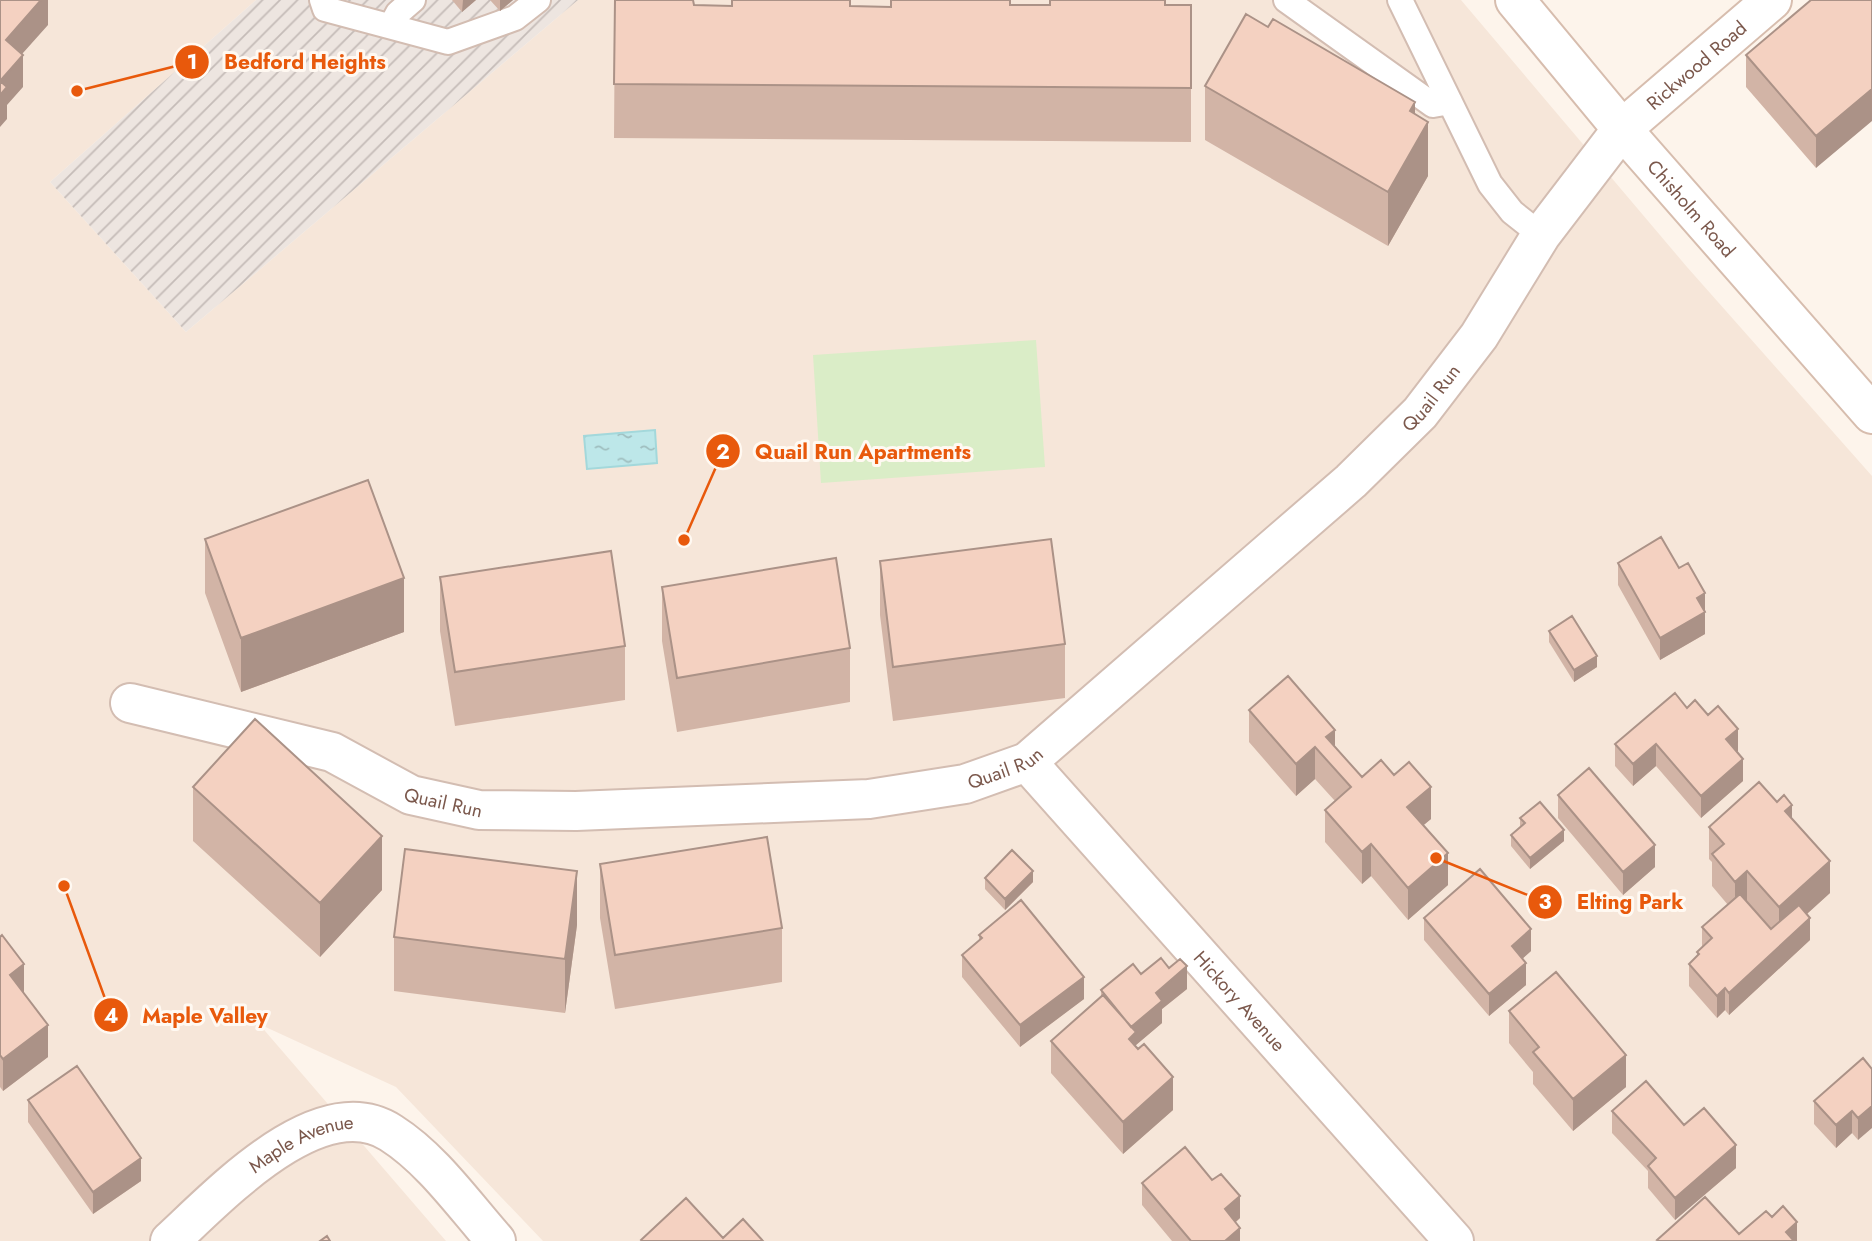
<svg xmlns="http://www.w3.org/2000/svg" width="1872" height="1241" font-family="Jost,sans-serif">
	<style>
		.residential { fill: #f6e6d9 }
		.industrial { fill: url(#industrial-furrows) }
		.green { fill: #daedc7 }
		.water { fill: url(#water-ripples); stroke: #a3d8db; stroke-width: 2 }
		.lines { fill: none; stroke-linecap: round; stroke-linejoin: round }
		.service-casing { stroke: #d3bdb2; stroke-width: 28 }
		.minor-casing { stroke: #d3bdb2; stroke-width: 42 }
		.secondary-casing { stroke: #d7bdae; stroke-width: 42 }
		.service { stroke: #fff; stroke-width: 24 }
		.minor { stroke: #fff; stroke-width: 38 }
		.secondary { stroke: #fff; stroke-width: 38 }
		.wall { fill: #d2b4a6 }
		.shaded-wall { fill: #ab9287 }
		.building { fill: #f4d1c1; stroke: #ab9287; stroke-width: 2 }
		.labels { text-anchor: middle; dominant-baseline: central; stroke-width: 6; stroke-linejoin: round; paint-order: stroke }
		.street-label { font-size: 19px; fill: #7b584c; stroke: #fff9f2 }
		.leader { fill: none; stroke: #e8590c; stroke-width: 2.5 }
		.callout-dot { fill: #e8590c; stroke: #fff9f2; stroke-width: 2.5 }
		.mark-label { font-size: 21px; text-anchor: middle; font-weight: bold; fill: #fff }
		.callout-label { font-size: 21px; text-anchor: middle; font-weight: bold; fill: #e8590c; stroke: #fff9f2; stroke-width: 6; stroke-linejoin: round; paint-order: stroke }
	</style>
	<defs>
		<pattern id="industrial-furrows" width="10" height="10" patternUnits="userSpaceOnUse" patternTransform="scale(1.75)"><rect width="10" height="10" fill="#ede5e0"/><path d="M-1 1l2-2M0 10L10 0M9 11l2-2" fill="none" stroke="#c5bcb8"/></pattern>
		<pattern id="water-ripples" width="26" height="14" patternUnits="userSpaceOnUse" patternTransform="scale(1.75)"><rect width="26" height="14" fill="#bde7e9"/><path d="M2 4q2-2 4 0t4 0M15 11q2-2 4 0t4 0" fill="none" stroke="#9fbebf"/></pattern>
	</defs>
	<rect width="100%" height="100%" fill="#fdf4eb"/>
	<path class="residential" d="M 0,0 L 256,0 L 50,182 L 186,332 L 578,0 L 1461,0 L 1687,267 L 1872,476 L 1872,1241 L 543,1241 L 396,1087 L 259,1024 L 446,1241 L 0,1241 Z"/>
	<path class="industrial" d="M 256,0 L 578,0 L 186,332 L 50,182 Z"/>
	<path class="green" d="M 1036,340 L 1045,467 L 821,483 L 813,355 Z"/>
	<path class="water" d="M 655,430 L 657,463 L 587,469 L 584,436 Z"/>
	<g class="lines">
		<g class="service-casing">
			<path id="service" d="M 322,0 L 325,9 L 448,42 L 515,18 L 538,0
				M 1286,0 L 1433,105 L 1450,102
				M 1400,0 L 1490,184 L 1512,212 L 1541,235
				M 391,26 L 398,13 L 413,0"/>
		</g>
		<g class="minor-casing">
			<g id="minor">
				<path id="s1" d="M 130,703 L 332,752 L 411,795 L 479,810 L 576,811 L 869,799 L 965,784 L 1027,762 L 1351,481 L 1420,413 L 1479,336 L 1541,235 L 1622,129"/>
				<path id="s2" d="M 1027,762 L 1454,1241"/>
				<path id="s3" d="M 170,1241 C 219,1196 320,1087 391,1133 C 432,1159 464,1205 496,1241"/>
			</g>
		</g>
		<g class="secondary-casing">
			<g id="secondary">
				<path id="s4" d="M 1515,0 L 1622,129 L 1872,414"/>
				<path id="s5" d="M 1622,129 L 1772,0"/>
			</g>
		</g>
		<use href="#service" class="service"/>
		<use href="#minor" class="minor"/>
		<use href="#secondary" class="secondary"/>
	</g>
	<path class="wall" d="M 452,0 L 476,0 L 462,12 Z
		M 490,0 L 513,0 L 500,11 Z
		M 615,0 L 694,5 L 732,6 L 891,7 L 1010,5 L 1191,5 L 1191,142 L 614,138 Z
		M 1872,0 L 1816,168 L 1746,87 L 1746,55 Z
		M 1205,86 L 1415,114 L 1428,176 L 1388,246 L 1205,140 Z
		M 205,539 L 404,632 L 241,692 L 205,593 Z
		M 880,561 L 1065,644 L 1065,698 L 893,721 L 880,615 Z
		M 1618,563 L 1679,568 L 1705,593 L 1705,634 L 1660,660 L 1618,585 Z
		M 440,577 L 625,646 L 625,700 L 455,726 L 440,631 Z
		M 662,587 L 850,648 L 850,702 L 677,732 L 662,641 Z
		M 1549,631 L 1597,667 L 1574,682 L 1549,642 Z
		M 1687,708 L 1738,751 L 1737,752 L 1743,781 L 1701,818 L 1656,766 L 1633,786 L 1615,766 L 1615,744 Z
		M 1249,710 L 1335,746 L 1362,777 L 1431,819 L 1423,825 L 1448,885 L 1408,920 L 1371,876 L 1362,884 L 1325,842 L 1325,810 L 1335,801 L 1315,779 L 1296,796 L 1249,742 Z
		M 193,787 L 382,890 L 320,957 L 193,841 Z
		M 1558,795 L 1655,867 L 1623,895 L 1558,818 Z
		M 1520,818 L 1564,841 L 1530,869 L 1511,846 L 1511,835 L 1520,827 Z
		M 1792,819 L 1830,893 L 1807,914 L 1810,940 L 1729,1015 L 1725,1010 L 1717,1018 L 1689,986 L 1689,964 L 1697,957 L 1697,952 L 1702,947 L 1702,927 L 1728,905 L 1712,886 L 1712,862 L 1709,859 L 1709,827 Z
		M 600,864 L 782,928 L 782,982 L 615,1009 L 600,918 Z
		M 985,878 L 1033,882 L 1005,910 L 985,889 Z
		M 1424,918 L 1531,951 L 1523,958 L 1526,985 L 1489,1016 L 1424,940 Z
		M 577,925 L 565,1013 L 394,991 L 394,937 Z
		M 979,935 L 1084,999 L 1020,1047 L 962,977 L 962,955 L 979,941 Z
		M 0,937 L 24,994 L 48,1057 L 3,1091 L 0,1087 Z
		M 1141,974 L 1187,989 L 1162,1009 L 1162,1023 L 1136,1045 L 1136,1047 L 1173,1110 L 1123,1154 L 1051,1073 L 1051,1041 L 1101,996 L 1101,990 Z
		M 1509,1011 L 1626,1087 L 1573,1131 L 1533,1084 L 1533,1072 L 1509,1043 Z
		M 1872,1069 L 1858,1140 L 1852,1133 L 1836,1148 L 1814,1124 L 1814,1101 Z
		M 28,1100 L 141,1181 L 93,1214 L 28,1122 Z
		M 1612,1111 L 1684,1125 L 1736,1168 L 1675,1220 L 1648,1188 L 1648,1171 L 1612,1133 Z
		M 1142,1183 L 1240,1218 L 1236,1222 L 1240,1241 L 1172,1241 L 1142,1205 Z"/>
	<path class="shaded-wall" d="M 41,0 L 48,0 L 48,25 L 6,72 L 6,40 Z
		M 463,0 L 476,0 L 462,12 Z
		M 500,0 L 513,0 L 500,11 Z
		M 23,55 L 23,87 L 7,105 L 7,119 L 0,127 L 0,81 Z
		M 1872,89 L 1872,121 L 1816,168 L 1816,136 Z
		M 1415,102 L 1415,145 L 1428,122 L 1428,176 L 1388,246 L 1388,192 L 1410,111 Z
		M 404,578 L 404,632 L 241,692 L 241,638 Z
		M 1705,593 L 1705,634 L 1660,660 L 1660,638 L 1697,598 Z
		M 1597,656 L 1597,667 L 1574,682 L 1574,670 Z
		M 1738,729 L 1738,751 L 1726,761 L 1726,739 Z
		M 1335,730 L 1335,762 L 1326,737 Z
		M 1656,744 L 1656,766 L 1633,786 L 1633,764 Z
		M 1315,747 L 1315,779 L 1296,796 L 1296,764 Z
		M 1743,759 L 1743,781 L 1701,818 L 1701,796 Z
		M 1431,787 L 1431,819 L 1407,839 L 1407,807 Z
		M 1792,805 L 1792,837 L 1785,811 Z
		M 1564,830 L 1564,841 L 1530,869 L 1530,858 Z
		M 382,836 L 382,890 L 320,957 L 320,903 Z
		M 1371,844 L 1371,876 L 1362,884 L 1362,852 Z
		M 1655,845 L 1655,867 L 1623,895 L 1623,872 Z
		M 1448,853 L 1448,885 L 1408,920 L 1408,888 Z
		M 1830,861 L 1830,893 L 1779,939 L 1779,907 Z
		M 577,871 L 577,925 L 565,1013 L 565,959 Z
		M 1033,871 L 1033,882 L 1005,910 L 1005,899 Z
		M 1747,871 L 1747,903 L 1735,914 L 1735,882 Z
		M 1810,918 L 1810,940 L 1729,1015 L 1729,993 Z
		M 1531,929 L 1531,951 L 1512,968 L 1512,946 Z
		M 1526,963 L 1526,985 L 1489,1016 L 1489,994 Z
		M 24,964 L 24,996 L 10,975 Z
		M 1187,966 L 1187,989 L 1162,1009 L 1162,1023 L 1136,1045 L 1136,1064 L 1129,1039 L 1131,1027 L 1156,993 Z
		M 1084,977 L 1084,999 L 1020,1047 L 1020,1025 Z
		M 1725,988 L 1725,1010 L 1717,1018 L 1717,996 Z
		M 48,1025 L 48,1057 L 3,1091 L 3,1059 Z
		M 1626,1055 L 1626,1087 L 1573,1131 L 1573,1099 Z
		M 1173,1077 L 1173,1110 L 1123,1154 L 1123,1122 Z
		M 1872,1106 L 1872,1128 L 1858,1140 L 1858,1118 Z
		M 1852,1111 L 1852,1133 L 1836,1148 L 1836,1125 Z
		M 1736,1145 L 1736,1168 L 1675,1220 L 1675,1198 Z
		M 141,1158 L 141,1181 L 93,1214 L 93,1192 Z
		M 1240,1196 L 1240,1218 L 1225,1231 L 1225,1209 Z
		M 1797,1222 L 1797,1241 L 1786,1241 L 1786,1232 Z
		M 1240,1228 L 1240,1241 L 1225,1241 Z"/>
	<path class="building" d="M 0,0 L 41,0 L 6,40 L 23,55 L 0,81 L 7,87 L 0,95 Z
		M 615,0 L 693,0 L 694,5 L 732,6 L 732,0 L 850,0 L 850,6 L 891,7 L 891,0 L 1010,0 L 1010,5 L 1050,5 L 1050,0 L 1165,0 L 1165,5 L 1191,5 L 1191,88 L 614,84 Z
		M 1811,0 L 1872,0 L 1872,89 L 1816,136 L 1746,55 Z
		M 1246,14 L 1268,27 L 1273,19 L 1415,102 L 1410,111 L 1428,122 L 1388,192 L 1205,86 Z
		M 368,480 L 404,578 L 241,638 L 205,539 Z
		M 1661,537 L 1679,568 L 1688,563 L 1705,593 L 1697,598 L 1705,612 L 1660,638 L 1618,563 Z
		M 1051,539 L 1065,644 L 893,667 L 880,561 Z
		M 611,551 L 625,646 L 455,672 L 440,577 Z
		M 836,558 L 850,648 L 677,678 L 662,587 Z
		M 1572,616 L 1597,656 L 1574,670 L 1549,631 Z
		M 1288,676 L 1335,730 L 1326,737 L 1362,777 L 1381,760 L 1394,775 L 1409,762 L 1431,787 L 1407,807 L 1448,853 L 1408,888 L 1371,844 L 1362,852 L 1325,810 L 1351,787 L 1315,747 L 1296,764 L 1249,710 Z
		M 1675,693 L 1687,708 L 1695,700 L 1708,715 L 1718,706 L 1738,729 L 1726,739 L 1743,759 L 1701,796 L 1656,744 L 1633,764 L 1615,744 Z
		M 255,719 L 382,836 L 320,903 L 193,787 Z
		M 1589,768 L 1655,845 L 1623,872 L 1558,795 Z
		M 1759,782 L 1777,802 L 1784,795 L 1792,805 L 1785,811 L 1830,861 L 1779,907 L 1747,871 L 1735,882 L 1712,854 L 1724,844 L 1709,827 Z
		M 1540,802 L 1564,830 L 1530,858 L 1511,835 L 1525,823 L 1520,818 Z
		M 767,837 L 782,928 L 615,955 L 600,864 Z
		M 405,849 L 577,871 L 565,959 L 394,937 Z
		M 1012,850 L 1033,871 L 1005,899 L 985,878 Z
		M 1480,869 L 1531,929 L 1512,946 L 1526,963 L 1489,994 L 1424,918 Z
		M 1740,894 L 1771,929 L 1799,905 L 1810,918 L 1729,993 L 1725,988 L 1717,996 L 1689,964 L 1699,954 L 1697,952 L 1712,938 L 1702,927 Z
		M 1021,900 L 1084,977 L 1020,1025 L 962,955 L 982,938 L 979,935 Z
		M 2,935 L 24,964 L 10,975 L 48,1025 L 3,1059 L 0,1055 L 0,937 Z
		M 1161,958 L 1169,968 L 1180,959 L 1187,966 L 1156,993 L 1162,1001 L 1131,1027 L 1101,990 L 1133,964 L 1141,974 Z
		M 1556,972 L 1626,1055 L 1573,1099 L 1533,1052 L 1539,1047 L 1509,1011 Z
		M 1103,995 L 1136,1032 L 1129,1039 L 1138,1049 L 1144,1044 L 1173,1077 L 1123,1122 L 1051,1041 Z
		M 1863,1058 L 1872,1069 L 1872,1106 L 1858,1118 L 1852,1111 L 1836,1125 L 1814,1101 Z
		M 77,1066 L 141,1158 L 93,1192 L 28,1100 Z
		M 1646,1081 L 1684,1125 L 1704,1108 L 1736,1145 L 1675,1198 L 1648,1166 L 1656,1158 L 1612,1111 Z
		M 1185,1147 L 1212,1180 L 1221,1174 L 1240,1196 L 1225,1209 L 1240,1228 L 1225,1241 L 1191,1241 L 1142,1183 Z
		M 1705,1197 L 1739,1234 L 1766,1211 L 1772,1217 L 1783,1206 L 1797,1222 L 1786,1232 L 1794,1241 L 1659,1241 L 1657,1240 Z
		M 686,1198 L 723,1238 L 743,1219 L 763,1241 L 642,1241 L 641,1240 Z
		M 327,1236 L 330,1241 L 320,1241 Z"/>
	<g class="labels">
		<g class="street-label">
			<text stroke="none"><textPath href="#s5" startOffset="98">Rickwood Road</textPath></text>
			<text stroke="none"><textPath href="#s4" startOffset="273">Chisholm Road</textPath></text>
			<text stroke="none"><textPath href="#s1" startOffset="1465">Quail Run</textPath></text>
			<text stroke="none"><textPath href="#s1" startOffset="898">Quail Run</textPath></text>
			<text stroke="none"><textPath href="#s1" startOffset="331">Quail Run</textPath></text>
			<text stroke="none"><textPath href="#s2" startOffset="320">Hickory Avenue</textPath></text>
			<text stroke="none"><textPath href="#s3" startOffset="166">Maple Avenue</textPath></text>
		</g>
	</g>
	<path class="leader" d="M77 91L192 62M684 540L723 451M1436 858L1545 902M64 886L111 1015"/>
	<g class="callout-dot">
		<circle cx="77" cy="91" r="7"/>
		<circle cx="684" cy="540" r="7"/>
		<circle cx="1436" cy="858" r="7"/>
		<circle cx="64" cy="886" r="7"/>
		<circle cx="192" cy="62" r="18"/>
		<circle cx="723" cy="451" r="18"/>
		<circle cx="1545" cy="902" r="18"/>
		<circle cx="111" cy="1015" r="18"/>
	</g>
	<g class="mark-label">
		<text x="192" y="69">1</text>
		<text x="723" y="459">2</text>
		<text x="1545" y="909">3</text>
		<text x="111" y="1023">4</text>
	</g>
	<g class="callout-label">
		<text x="305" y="69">Bedford Heights</text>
		<text x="863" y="459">Quail Run Apartments</text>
		<text x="1630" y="909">Elting Park</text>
		<text x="205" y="1023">Maple Valley</text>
	</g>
</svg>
